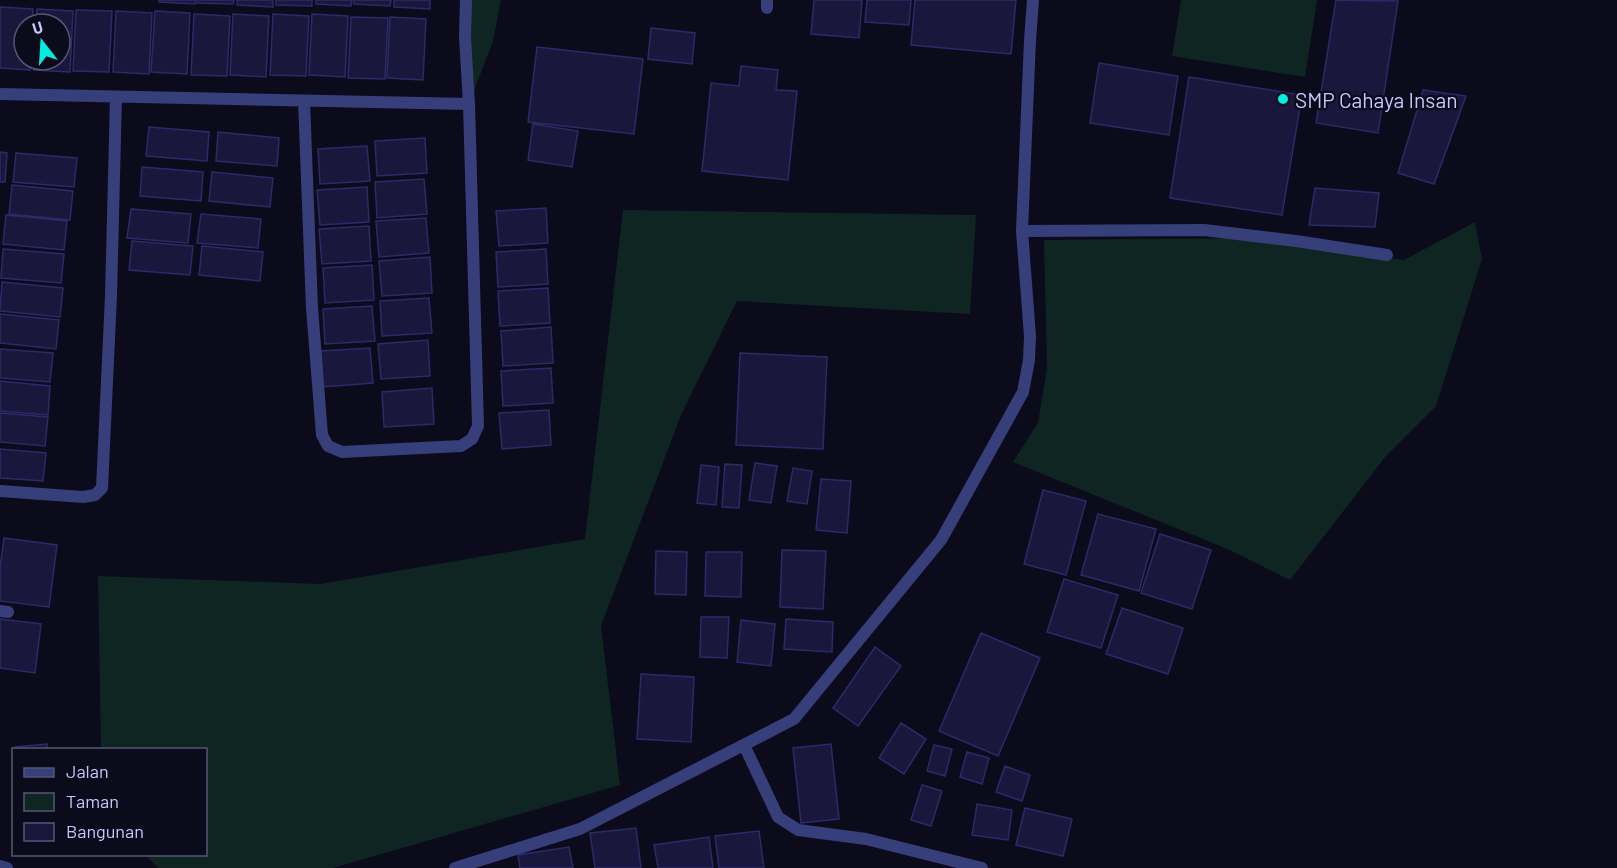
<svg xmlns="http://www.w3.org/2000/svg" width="1617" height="868" font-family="Barlow,sans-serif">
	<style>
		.green { fill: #0e2521 }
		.building { fill: #19183c; stroke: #2c2a68; stroke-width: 1.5 }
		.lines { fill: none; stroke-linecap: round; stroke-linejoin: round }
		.street { stroke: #373f7a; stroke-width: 12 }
		.poi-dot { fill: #03eee1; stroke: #0b0b1c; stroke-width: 2 }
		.labels { text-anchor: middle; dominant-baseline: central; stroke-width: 4.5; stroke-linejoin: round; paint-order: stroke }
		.poi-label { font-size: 21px; fill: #c7c9fe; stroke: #0b0b1c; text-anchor: start }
	</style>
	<rect width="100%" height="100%" fill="#0b0b1c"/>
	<path class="green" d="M 466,0 L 501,0 L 493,41 L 469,104 Z
		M 1181,0 L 1317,0 L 1305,77 L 1172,56 Z
		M 623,210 L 976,215 L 970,314 L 737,301 L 681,415 L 601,626 L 620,785 L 333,868 L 159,868 L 145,855 L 206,854 L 206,750 L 101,749 L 98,576 L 320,584 L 585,539 Z
		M 1475,222 L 1482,259 L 1436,406 L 1386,456 L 1290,580 L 1230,550 L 1013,462 L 1038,423 L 1047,368 L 1044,240 L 1248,238 L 1404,260 Z"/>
	<path class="building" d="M 159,0 L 195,0 L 195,4 L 159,2 Z
		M 197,0 L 234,0 L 233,4 L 197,3 Z
		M 237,0 L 273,0 L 273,7 L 237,5 Z
		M 276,0 L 312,0 L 312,6 L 276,5 Z
		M 316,0 L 352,0 L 351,6 L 316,4 Z
		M 354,0 L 391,0 L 390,6 L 354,4 Z
		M 394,0 L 430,0 L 430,9 L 394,7 Z
		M 814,0 L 862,0 L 859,38 L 811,34 Z
		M 867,0 L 911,0 L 909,25 L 865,22 Z
		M 915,0 L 1016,0 L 1011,54 L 911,45 Z
		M 1336,0 L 1398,1 L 1378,133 L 1316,123 Z
		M 0,7 L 33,9 L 32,24 L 24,24 L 24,60 L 31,60 L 30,70 L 0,68 Z
		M 37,9 L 73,11 L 70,72 L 34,70 L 34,60 L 60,60 L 60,24 L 36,24 Z
		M 76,10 L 112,11 L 109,72 L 73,71 Z
		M 116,11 L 152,13 L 149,74 L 113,72 Z
		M 155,11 L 190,13 L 187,74 L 151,72 Z
		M 194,14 L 230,16 L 227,76 L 191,75 Z
		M 233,14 L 269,16 L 266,77 L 230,75 Z
		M 273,14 L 309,16 L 306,76 L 270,75 Z
		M 312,14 L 348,16 L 345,77 L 309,75 Z
		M 351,17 L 388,18 L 385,79 L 348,78 Z
		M 390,17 L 426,19 L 423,80 L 387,78 Z
		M 651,28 L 695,33 L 692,64 L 648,59 Z
		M 537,47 L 643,59 L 634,134 L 528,122 Z
		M 1099,63 L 1178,76 L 1169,135 L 1090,123 Z
		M 741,66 L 778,70 L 776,90 L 797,91 L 788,180 L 702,171 L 711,83 L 739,86 Z
		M 1189,77 L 1302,95 L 1282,215 L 1170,198 Z
		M 1423,90 L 1466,96 L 1434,184 L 1398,173 Z
		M 533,124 L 578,131 L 572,167 L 528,160 Z
		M 149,127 L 209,132 L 207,161 L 146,156 Z
		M 218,132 L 279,138 L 277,166 L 216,161 Z
		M 425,138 L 427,173 L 377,176 L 375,141 Z
		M 367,146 L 370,181 L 320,184 L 318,149 Z
		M 0,152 L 7,153 L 5,182 L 0,182 Z
		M 16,153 L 77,158 L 74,187 L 13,182 Z
		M 142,167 L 203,172 L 201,201 L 140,196 Z
		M 212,172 L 273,178 L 270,207 L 209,201 Z
		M 424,179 L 427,214 L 377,218 L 375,182 Z
		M 12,185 L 73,191 L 70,220 L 9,214 Z
		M 367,187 L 369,222 L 320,225 L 317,190 Z
		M 1315,188 L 1379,193 L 1375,227 L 1309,225 Z
		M 546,208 L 548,243 L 499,246 L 496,211 Z
		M 131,209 L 191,214 L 188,243 L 127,238 Z
		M 201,214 L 261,219 L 258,248 L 197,243 Z
		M 6,215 L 67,221 L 64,250 L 3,244 Z
		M 426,218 L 429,253 L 379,257 L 376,221 Z
		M 369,226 L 371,261 L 322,264 L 319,229 Z
		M 132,241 L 193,246 L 190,275 L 129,270 Z
		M 202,246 L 263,252 L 260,281 L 199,275 Z
		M 3,249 L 64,254 L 61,283 L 1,278 Z
		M 546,249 L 548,284 L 498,287 L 496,252 Z
		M 430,257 L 432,293 L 382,296 L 379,261 Z
		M 372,265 L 374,300 L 325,303 L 323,268 Z
		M 2,282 L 63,288 L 60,317 L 0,311 Z
		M 548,288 L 550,323 L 500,326 L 498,291 Z
		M 429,298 L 432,333 L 382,336 L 380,301 Z
		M 372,306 L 375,341 L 325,344 L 323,309 Z
		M 0,314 L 59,320 L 56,349 L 0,343 Z
		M 551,327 L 553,363 L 503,366 L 501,331 Z
		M 428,340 L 430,376 L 381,379 L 378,344 Z
		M 370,348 L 373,383 L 323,387 L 321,351 Z
		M 0,349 L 53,353 L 50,382 L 0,378 Z
		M 740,353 L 827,357 L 823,449 L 736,445 Z
		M 551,368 L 553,403 L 503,406 L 501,371 Z
		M 0,381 L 50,386 L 48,415 L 0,411 Z
		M 432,388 L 434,424 L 384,427 L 382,392 Z
		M 549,410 L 551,445 L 502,449 L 499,413 Z
		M 0,413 L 48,417 L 45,446 L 0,442 Z
		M 0,449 L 46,453 L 43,481 L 0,478 Z
		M 755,463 L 777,466 L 771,503 L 749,500 Z
		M 725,464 L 742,465 L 739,508 L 722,507 Z
		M 701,465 L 719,467 L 716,505 L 697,503 Z
		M 793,468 L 812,471 L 807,504 L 787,501 Z
		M 821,479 L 851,481 L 847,533 L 816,530 Z
		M 1043,490 L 1086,501 L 1066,575 L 1024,564 Z
		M 1098,514 L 1156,529 L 1139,591 L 1081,575 Z
		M 1160,534 L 1211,550 L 1192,609 L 1141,593 Z
		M 4,538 L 57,545 L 49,607 L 0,601 L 0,568 Z
		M 782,550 L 826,551 L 823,609 L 780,607 Z
		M 656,551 L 687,552 L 686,595 L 655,594 Z
		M 706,552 L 742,552 L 741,597 L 705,596 Z
		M 1064,579 L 1118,595 L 1101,648 L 1047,632 Z
		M 1122,608 L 1183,628 L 1168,674 L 1106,654 Z
		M 701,617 L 729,617 L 727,658 L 700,657 Z
		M 0,619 L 41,624 L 35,673 L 0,668 Z
		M 786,619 L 833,622 L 832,652 L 784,649 Z
		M 741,620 L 775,624 L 771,666 L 737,662 Z
		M 981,633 L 1040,658 L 998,756 L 939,731 Z
		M 875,647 L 901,666 L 858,726 L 833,708 Z
		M 641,674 L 694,677 L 691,742 L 637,739 Z
		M 901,723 L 926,739 L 904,774 L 879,758 Z
		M 47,744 L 47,750 L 15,750 L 15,747 Z
		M 831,744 L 839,819 L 801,823 L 793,748 Z
		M 934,745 L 952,749 L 945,776 L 927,771 Z
		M 967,752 L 989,758 L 982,784 L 960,777 Z
		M 1005,766 L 1030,775 L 1022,801 L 996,792 Z
		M 922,785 L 942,791 L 931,826 L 911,820 Z
		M 977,804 L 1012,810 L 1008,840 L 972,835 Z
		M 1025,808 L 1072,819 L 1063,856 L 1016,845 Z
		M 636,828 L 641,868 L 595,868 L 590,833 Z
		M 759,831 L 764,868 L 719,868 L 715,836 Z
		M 709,837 L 713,868 L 658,868 L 654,845 Z
		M 569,847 L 573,868 L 520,868 L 518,855 Z"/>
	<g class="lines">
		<path class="street" d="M 767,8 L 767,0
			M 0,94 L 469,104
			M 304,101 L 312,308 L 322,435 L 328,446 L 342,452 L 461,446 L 472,439 L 478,426 L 469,104 L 465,37 L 466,0
			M 1022,231 L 1204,230 L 1296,241 L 1387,255
			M 0,491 L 83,497 L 95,495 L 102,488 L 111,296 L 116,97
			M 0,611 L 8,612
			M 744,745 L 778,817 L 798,830 L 866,839 L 982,868
			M 0,866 L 7,868
			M 455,868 L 580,829 L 794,719 L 941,540 L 1023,392 L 1029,360 L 1030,336 L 1022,231 L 1030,40 L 1033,0"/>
	</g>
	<circle class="poi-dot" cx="1283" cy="99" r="6"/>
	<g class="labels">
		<g class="poi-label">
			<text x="1295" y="99">SMP Cahaya Insan</text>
		</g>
	</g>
	<rect x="12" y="748" width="195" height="108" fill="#0b0b1c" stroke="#565776" stroke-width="1.5"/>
	<rect x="24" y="768" width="30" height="9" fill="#373f7a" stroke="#565776" stroke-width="1.5"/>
	<text x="66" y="778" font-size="18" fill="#c7c9fe">Jalan</text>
	<rect x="24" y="793" width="30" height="18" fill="#0e2521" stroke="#565776" stroke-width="1.5"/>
	<text x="66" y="808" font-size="18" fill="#c7c9fe">Taman</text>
	<rect x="24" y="823" width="30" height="18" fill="#19183c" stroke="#565776" stroke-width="1.5"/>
	<text x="66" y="838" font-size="18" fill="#c7c9fe">Bangunan</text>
	<g transform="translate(42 42) rotate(343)"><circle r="28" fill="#0b0b1c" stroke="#565776" stroke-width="1.5"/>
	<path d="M0-4.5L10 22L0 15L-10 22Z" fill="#03eee1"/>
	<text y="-9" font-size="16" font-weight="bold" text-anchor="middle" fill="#c7c9fe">U</text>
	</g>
</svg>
